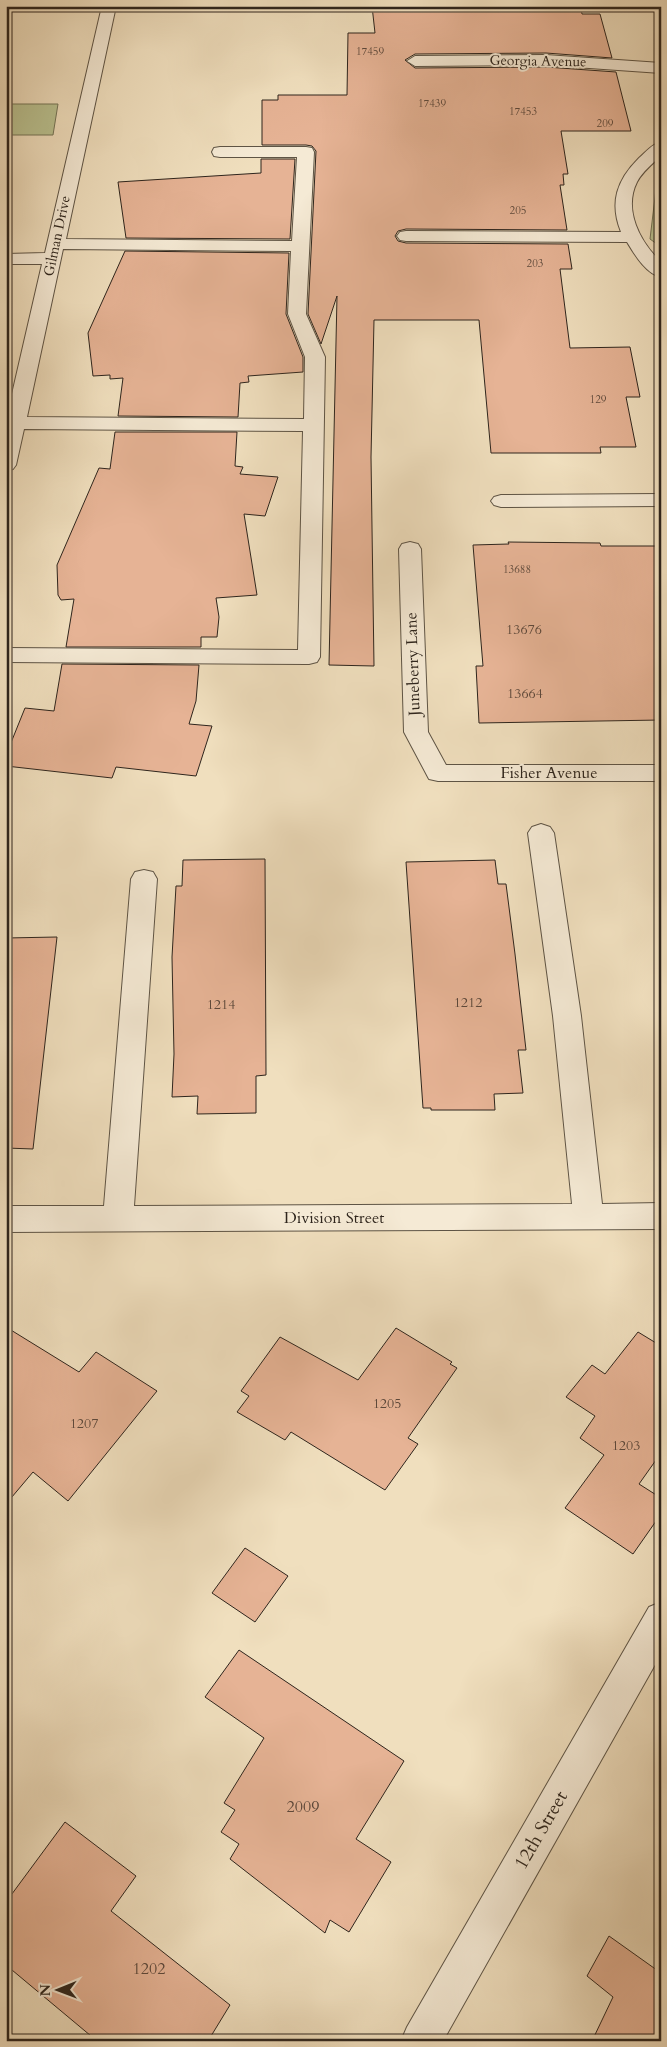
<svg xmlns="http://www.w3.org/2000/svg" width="667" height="2047" font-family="Cardo,serif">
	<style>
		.green { fill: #bac291; stroke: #747457 }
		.building { fill: #e6b395; stroke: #2e251d }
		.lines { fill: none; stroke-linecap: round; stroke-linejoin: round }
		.minor-casing { stroke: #5e5445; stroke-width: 2 }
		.minor { fill: #f5ead5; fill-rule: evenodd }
		.labels { text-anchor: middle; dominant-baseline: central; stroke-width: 4; stroke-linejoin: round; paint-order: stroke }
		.far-number-label { font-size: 11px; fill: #5c483b }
		.far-street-label { font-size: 14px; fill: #2e251d; stroke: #f5ead5 }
		.number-label { font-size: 14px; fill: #5c483b }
		.street-label { font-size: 16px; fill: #2e251d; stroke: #f5ead5 }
		.near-number-label { font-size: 16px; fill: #5c483b }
		.near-street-label { font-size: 19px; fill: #2e251d; stroke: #f5ead5 }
	</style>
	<rect width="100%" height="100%" fill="#f0dfbe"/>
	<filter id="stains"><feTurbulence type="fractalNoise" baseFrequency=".004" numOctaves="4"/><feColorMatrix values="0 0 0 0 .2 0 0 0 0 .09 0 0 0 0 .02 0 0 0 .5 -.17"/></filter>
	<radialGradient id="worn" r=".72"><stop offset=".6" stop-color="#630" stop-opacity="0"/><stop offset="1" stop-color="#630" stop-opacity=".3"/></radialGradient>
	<path class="green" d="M 6,104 L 58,104 L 53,135 L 6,135 Z
		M 661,147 L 661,247 L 650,239 Z"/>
	<path class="building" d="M 372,6 L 581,9 L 582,14 L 600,14 L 612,58 L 546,53 L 415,54 L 405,60 L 415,68 L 546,67 L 616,72 L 631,131 L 561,131 L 568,174 L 563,174 L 564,185 L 560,185 L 567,230 L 406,229 L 398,231 L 395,236 L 398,241 L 406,243 L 568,244 L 572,269 L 560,269 L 570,348 L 630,347 L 640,397 L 626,397 L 636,447 L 600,447 L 601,453 L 491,453 L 479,320 L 374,320 L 371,457 L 374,666 L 329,665 L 337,296 L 321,344 L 308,314 L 316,151 L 312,146 L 306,145 L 262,145 L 262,100 L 278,100 L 278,95 L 347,95 L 348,33 L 375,33 Z
		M 261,159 L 295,159 L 290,239 L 126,238 L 118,182 L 261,173 Z
		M 125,251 L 289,253 L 286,314 L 303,357 L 303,372 L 248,376 L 249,382 L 240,383 L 238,417 L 118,416 L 123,378 L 110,379 L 110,375 L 93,376 L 88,333 Z
		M 115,432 L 237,432 L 235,466 L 243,467 L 240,474 L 278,477 L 265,516 L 244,514 L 257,595 L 216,598 L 219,617 L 217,637 L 201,637 L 201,647 L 66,647 L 74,599 L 61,600 L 58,595 L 57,565 L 99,468 L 110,469 Z
		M 508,542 L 600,543 L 601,546 L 661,546 L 661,720 L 479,723 L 476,666 L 483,666 L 473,545 L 509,544 Z
		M 62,664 L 199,665 L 196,701 L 189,724 L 212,726 L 196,776 L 116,767 L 112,778 L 6,766 L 6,755 L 25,708 L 54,711 Z
		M 265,859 L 266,1075 L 256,1076 L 256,1113 L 197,1114 L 198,1096 L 172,1097 L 174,1054 L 172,957 L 176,886 L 182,886 L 183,860 Z
		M 495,860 L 498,884 L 506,884 L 515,954 L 526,1050 L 518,1050 L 523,1093 L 494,1094 L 495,1110 L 431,1110 L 431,1108 L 423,1108 L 406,862 Z
		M 57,937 L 33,1149 L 6,1148 L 6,938 Z
		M 6,1327 L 79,1372 L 96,1352 L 157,1391 L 68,1501 L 33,1472 L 6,1504 Z
		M 396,1328 L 452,1362 L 450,1364 L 457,1368 L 408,1438 L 418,1444 L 385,1490 L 291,1432 L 285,1440 L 237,1412 L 249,1396 L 241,1391 L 280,1337 L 358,1380 Z
		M 638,1332 L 661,1346 L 661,1453 L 639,1484 L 661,1498 L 661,1514 L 633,1554 L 565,1508 L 604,1455 L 580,1438 L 595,1416 L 566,1397 L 592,1365 L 605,1374 Z
		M 245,1548 L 288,1576 L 255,1622 L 212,1593 Z
		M 239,1650 L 404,1761 L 356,1839 L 391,1862 L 349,1932 L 330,1920 L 325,1933 L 230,1859 L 239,1844 L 221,1832 L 235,1810 L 224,1803 L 264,1738 L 205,1697 Z
		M 65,1822 L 136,1876 L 111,1911 L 230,2005 L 208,2041 L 97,2041 L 6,1965 L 6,1902 Z
		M 609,1936 L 661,1973 L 661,2041 L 592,2041 L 613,1997 L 587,1976 Z"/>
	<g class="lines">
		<g class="minor-casing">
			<path id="minor" d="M 102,6 L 116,6 L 66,239 L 292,241 L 297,157 L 220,157 L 214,156 L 212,152 L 214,148 L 220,147 L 306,147 L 312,148 L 314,152 L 306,314 L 325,357 L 320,657 L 317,662 L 309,664 L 6,662 L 6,648 L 298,650 L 303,431 L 24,429 L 16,465 L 13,469 L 6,471 L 6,420 L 42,264 L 6,264 L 6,254 L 45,253 ZM 63,249 L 291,251 L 288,314 L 305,357 L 304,419 L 27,417 Z
				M 546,55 L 661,63 L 661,73 L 546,65 L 415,66 L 407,61 L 415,56 Z
				M 661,142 L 661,156 C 653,163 642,172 637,182 C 623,210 640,242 661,262 L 661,277 C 646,274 635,255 627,242 L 406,241 L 400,240 L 397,236 L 400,232 L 406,231 L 621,232 C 609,202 617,180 639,158 C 646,152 652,144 661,142 Z
				M 661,494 L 661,506 L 501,507 L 494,505 L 491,501 L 494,497 L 501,495 Z
				M 410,542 L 418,544 L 421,549 L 428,732 L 446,765 L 661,765 L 661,781 L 438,781 L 429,779 L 404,732 L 399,549 L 402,544 Z
				M 541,824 L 550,827 L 554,833 L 581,1016 L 602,1204 L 661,1203 L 661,1229 L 6,1232 L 6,1206 L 104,1206 L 131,879 L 135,872 L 144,870 L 153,872 L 157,879 L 134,1206 L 572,1204 L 553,1016 L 528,833 L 532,827 Z
				M 661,1602 L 661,1654 L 443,2041 L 401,2041 L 407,2027 L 649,1607 Z"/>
		</g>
		<use href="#minor" class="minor"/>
	</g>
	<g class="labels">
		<g class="far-number-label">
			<text x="370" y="51">17459</text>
			<text x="432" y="103">17439</text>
			<text x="523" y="111">17453</text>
			<text x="605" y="123">209</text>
			<text x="518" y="210">205</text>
			<text x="535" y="263">203</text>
			<text x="598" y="399">129</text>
			<text x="517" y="569">13688</text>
		</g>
		<g class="far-street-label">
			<text transform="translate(538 61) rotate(1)">Georgia Avenue</text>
			<text transform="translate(57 236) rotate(-78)">Gilman Drive</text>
		</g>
		<g class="number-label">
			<text x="524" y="629">13676</text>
			<text x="525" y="693">13664</text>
			<text x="468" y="1002">1212</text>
			<text x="221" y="1004">1214</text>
			<text x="387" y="1403">1205</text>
			<text x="84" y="1423">1207</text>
			<text x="626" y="1445">1203</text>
		</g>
		<g class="street-label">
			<text transform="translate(413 664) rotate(-92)">Juneberry Lane</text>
			<text x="549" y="773">Fisher Avenue</text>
			<text x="334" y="1218">Division Street</text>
		</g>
		<g class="near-number-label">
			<text x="303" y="1807">2009</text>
			<text x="149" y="1969">1202</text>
		</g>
		<g class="near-street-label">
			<text transform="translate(541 1830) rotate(-60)">12th Street</text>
		</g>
	</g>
	<rect width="667" height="2047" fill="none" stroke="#f0dfbe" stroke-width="25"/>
	<rect x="8" y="8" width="652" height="2032" fill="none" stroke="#2e251d" stroke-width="2.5"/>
	<rect x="12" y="12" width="642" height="2022" fill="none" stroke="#2e251d"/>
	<g transform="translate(58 1990) rotate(269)" stroke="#f5ead5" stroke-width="4" paint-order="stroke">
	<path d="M0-4L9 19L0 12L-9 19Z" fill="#2e251d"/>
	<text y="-8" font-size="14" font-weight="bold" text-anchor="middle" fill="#2e251d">N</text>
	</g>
	<rect width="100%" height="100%" filter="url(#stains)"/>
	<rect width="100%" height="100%" fill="url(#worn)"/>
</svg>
